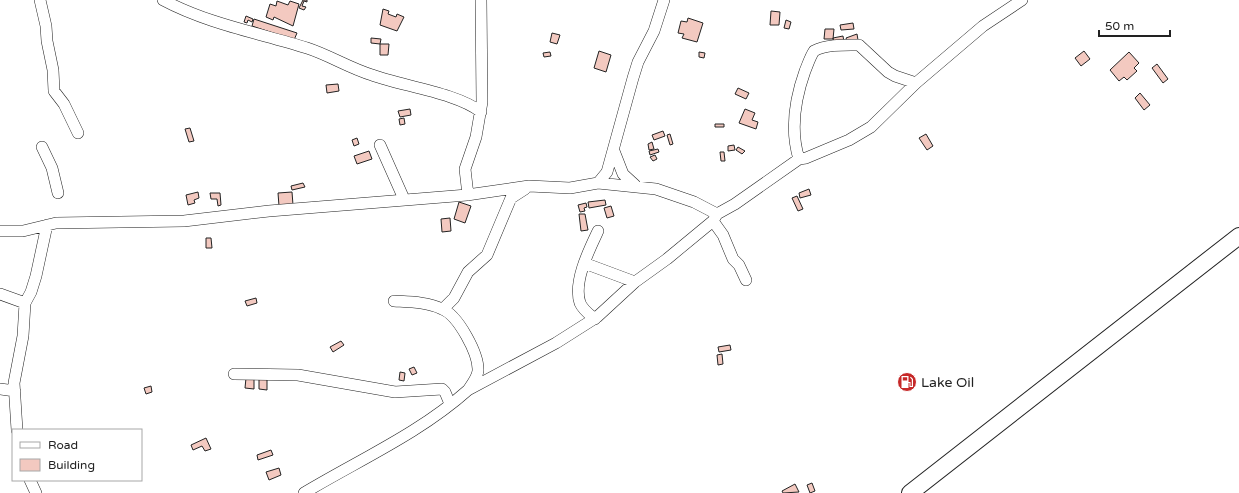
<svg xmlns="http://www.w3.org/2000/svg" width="1239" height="493" font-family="'Varela Round',sans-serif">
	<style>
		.building { fill: #f3c9c0; stroke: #222 }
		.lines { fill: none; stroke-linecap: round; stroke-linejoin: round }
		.minor-casing { stroke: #222; stroke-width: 12 }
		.highway-casing { stroke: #222; stroke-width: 18 }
		.minor { stroke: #fff; stroke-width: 11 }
		.highway { stroke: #fff; stroke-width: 16 }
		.labels { text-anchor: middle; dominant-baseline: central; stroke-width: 3; stroke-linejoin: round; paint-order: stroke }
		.poi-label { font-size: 14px; fill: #222; stroke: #fff; text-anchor: start }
	</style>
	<rect width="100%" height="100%" fill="#fff"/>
	<path class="building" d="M 303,0 L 307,0 L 307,2 L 304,1 L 302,6 L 306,7 L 304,10 L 299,8 Z
		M 277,1 L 288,5 L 290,1 L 299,4 L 293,26 L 274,17 L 273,20 L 266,17 L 270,4 L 276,6 Z
		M 383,9 L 389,11 L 388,14 L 396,17 L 397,14 L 404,17 L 397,31 L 380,25 Z
		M 771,11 L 780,12 L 779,25 L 770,25 Z
		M 246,16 L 253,19 L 252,22 L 248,20 L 247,23 L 244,22 Z
		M 688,18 L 703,23 L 697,42 L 682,38 L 684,34 L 678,33 L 681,21 L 687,22 Z
		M 254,19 L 297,33 L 294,40 L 252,26 Z
		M 786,20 L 791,22 L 789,29 L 784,28 Z
		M 853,23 L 854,29 L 841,30 L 840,25 Z
		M 825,29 L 834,29 L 833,39 L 824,39 Z
		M 552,33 L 560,35 L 557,44 L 550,42 Z
		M 857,34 L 858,40 L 848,43 L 846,38 Z
		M 843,36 L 844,42 L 834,44 L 833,38 Z
		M 371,38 L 381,39 L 380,44 L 371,43 Z
		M 380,44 L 389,44 L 388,55 L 380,55 Z
		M 599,51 L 611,55 L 606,72 L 594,68 Z
		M 1084,51 L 1090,59 L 1081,66 L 1075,58 Z
		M 550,52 L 551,56 L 544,57 L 543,53 Z
		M 699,52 L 705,53 L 704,58 L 699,57 Z
		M 1129,52 L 1139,63 L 1134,68 L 1137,71 L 1127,80 L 1124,77 L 1119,81 L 1110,70 Z
		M 1157,64 L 1168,79 L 1163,83 L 1152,68 Z
		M 338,84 L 339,91 L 327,93 L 326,85 Z
		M 738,88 L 749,93 L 746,99 L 735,94 Z
		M 1140,93 L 1150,105 L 1144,110 L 1135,98 Z
		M 410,109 L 411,115 L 400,117 L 398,111 Z
		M 745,109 L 755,113 L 752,120 L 758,122 L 756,129 L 739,123 Z
		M 404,118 L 405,124 L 400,125 L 399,119 Z
		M 715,124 L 724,124 L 724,127 L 715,127 Z
		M 190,128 L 194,141 L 189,142 L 185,129 Z
		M 663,131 L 665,136 L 654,140 L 652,135 Z
		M 670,134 L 673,144 L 670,145 L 667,135 Z
		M 926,134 L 933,146 L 927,150 L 919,138 Z
		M 357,138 L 359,144 L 354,146 L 352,140 Z
		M 652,142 L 654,149 L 649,150 L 648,144 Z
		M 734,145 L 735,150 L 728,151 L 728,146 Z
		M 738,147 L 745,151 L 742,154 L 736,150 Z
		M 658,149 L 659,152 L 650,155 L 649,151 Z
		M 369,151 L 372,159 L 357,164 L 354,156 Z
		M 720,152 L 724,152 L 725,161 L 721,161 Z
		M 655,155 L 657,159 L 653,161 L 650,157 Z
		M 303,183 L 305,187 L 292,190 L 291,186 Z
		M 809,189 L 811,195 L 800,198 L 799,193 Z
		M 198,192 L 199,198 L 194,200 L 195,203 L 188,205 L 186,195 Z
		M 292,192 L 293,205 L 279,206 L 278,193 Z
		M 210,193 L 220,193 L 221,205 L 218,206 L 217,199 L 211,199 Z
		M 797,196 L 803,209 L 798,211 L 792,198 Z
		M 605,200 L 606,205 L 589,208 L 588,202 Z
		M 459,202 L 471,206 L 465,223 L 454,219 Z
		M 586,203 L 587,207 L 584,208 L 585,211 L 580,212 L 578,205 Z
		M 611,206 L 614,216 L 607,218 L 604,208 Z
		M 579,214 L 585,214 L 588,230 L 581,231 Z
		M 450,218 L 451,231 L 442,232 L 441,219 Z
		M 206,238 L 211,238 L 212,248 L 206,248 Z
		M 256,298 L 257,303 L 247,306 L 245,301 Z
		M 341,341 L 344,345 L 333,352 L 330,347 Z
		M 730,345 L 731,350 L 719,352 L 718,347 Z
		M 722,354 L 723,364 L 718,365 L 717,355 Z
		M 414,367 L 417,373 L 412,375 L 409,369 Z
		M 400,372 L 405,373 L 404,381 L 399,380 Z
		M 246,378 L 254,378 L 254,389 L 245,388 Z
		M 259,379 L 267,379 L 267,390 L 259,389 Z
		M 151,386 L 152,392 L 146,394 L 144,388 Z
		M 206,438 L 211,449 L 205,451 L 202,446 L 193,450 L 191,445 Z
		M 271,450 L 273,455 L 258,460 L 257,455 Z
		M 279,468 L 281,475 L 269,480 L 266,472 Z
		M 812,483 L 815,491 L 810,493 L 807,485 Z
		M 795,484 L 799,492 L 783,493 L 782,491 Z"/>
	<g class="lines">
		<g class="minor-casing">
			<path id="minor" d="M 40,0 L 46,26 L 47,41 L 53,70 L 54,91 L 64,104 L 78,133
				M 163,0 C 208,24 259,33 307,48 C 329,55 349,68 372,75 C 402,86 457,93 481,112
				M 380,145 L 404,199
				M 42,147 L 52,168 L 58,193
				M 614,151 L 623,174 L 635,185
				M 799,159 C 790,130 795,99 805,71 C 808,64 810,57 814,51 C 826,44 846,45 859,45 L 888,72 L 895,76 L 916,83
				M 598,183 L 607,172 L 633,78 L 638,62 L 654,31 L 664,0
				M 468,195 L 465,169 L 476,137 L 482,102 L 481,0
				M 713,221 L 723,235 L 733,259 L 739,265 L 746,280
				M 0,231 L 23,231 L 56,223 L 184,221 L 269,211 L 467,195 L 529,186 L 570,188 L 598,183 L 656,189 L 694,202 L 717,214
				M 584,263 L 635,282
				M 0,294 L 25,303
				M 394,301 C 410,302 427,302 442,309 C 458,315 479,354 478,371 C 477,378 472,384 468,390
				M 443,309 L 454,298 L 468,272 L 487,255 L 511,198 L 525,189
				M 595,319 C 589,314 583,310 580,303 C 573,282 589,250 598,231
				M 234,374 L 298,375 L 395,392 L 442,389 L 445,392 L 450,404
				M 0,389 L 15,391
				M 17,430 L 14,383 L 23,336 L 25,303 L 31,292 L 36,276 L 47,225
				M 30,480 L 36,493
				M 304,493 C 359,460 420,433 468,390 L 556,343 L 597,317 L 635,282 L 667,259 L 713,221 L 717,214 L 735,204 L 799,159 L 806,158 L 849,140 L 871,127 L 916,83 L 983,26 L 1022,0"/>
		</g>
		<g class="highway-casing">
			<path id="highway" d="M 910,493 L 1239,236"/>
		</g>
		<use href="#minor" class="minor"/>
		<use href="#highway" class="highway"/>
	</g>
	<defs>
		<g id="fuel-disc" transform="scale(1)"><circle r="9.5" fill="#c62828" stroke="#fff"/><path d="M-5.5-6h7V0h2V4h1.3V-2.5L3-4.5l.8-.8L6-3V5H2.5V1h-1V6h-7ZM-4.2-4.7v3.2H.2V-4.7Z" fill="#fff"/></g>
	</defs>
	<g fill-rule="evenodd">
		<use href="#fuel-disc" x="907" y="382"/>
	</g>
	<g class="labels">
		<g class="poi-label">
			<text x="921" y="382">Lake Oil</text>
		</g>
	</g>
	<rect x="12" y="429" width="130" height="52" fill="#ffffff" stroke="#a7a7a7"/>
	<rect x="20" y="442" width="20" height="6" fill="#ffffff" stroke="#a7a7a7"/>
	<text x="48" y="449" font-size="12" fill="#222222">Road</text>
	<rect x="20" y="459" width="20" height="12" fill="#f3c9c0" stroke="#a7a7a7"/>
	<text x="48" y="469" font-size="12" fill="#222222">Building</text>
	<path d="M1099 30v6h71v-6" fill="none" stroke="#222222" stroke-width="2"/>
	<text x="1105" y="30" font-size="12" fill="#222222" stroke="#ffffff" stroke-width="3" paint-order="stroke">50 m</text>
</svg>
